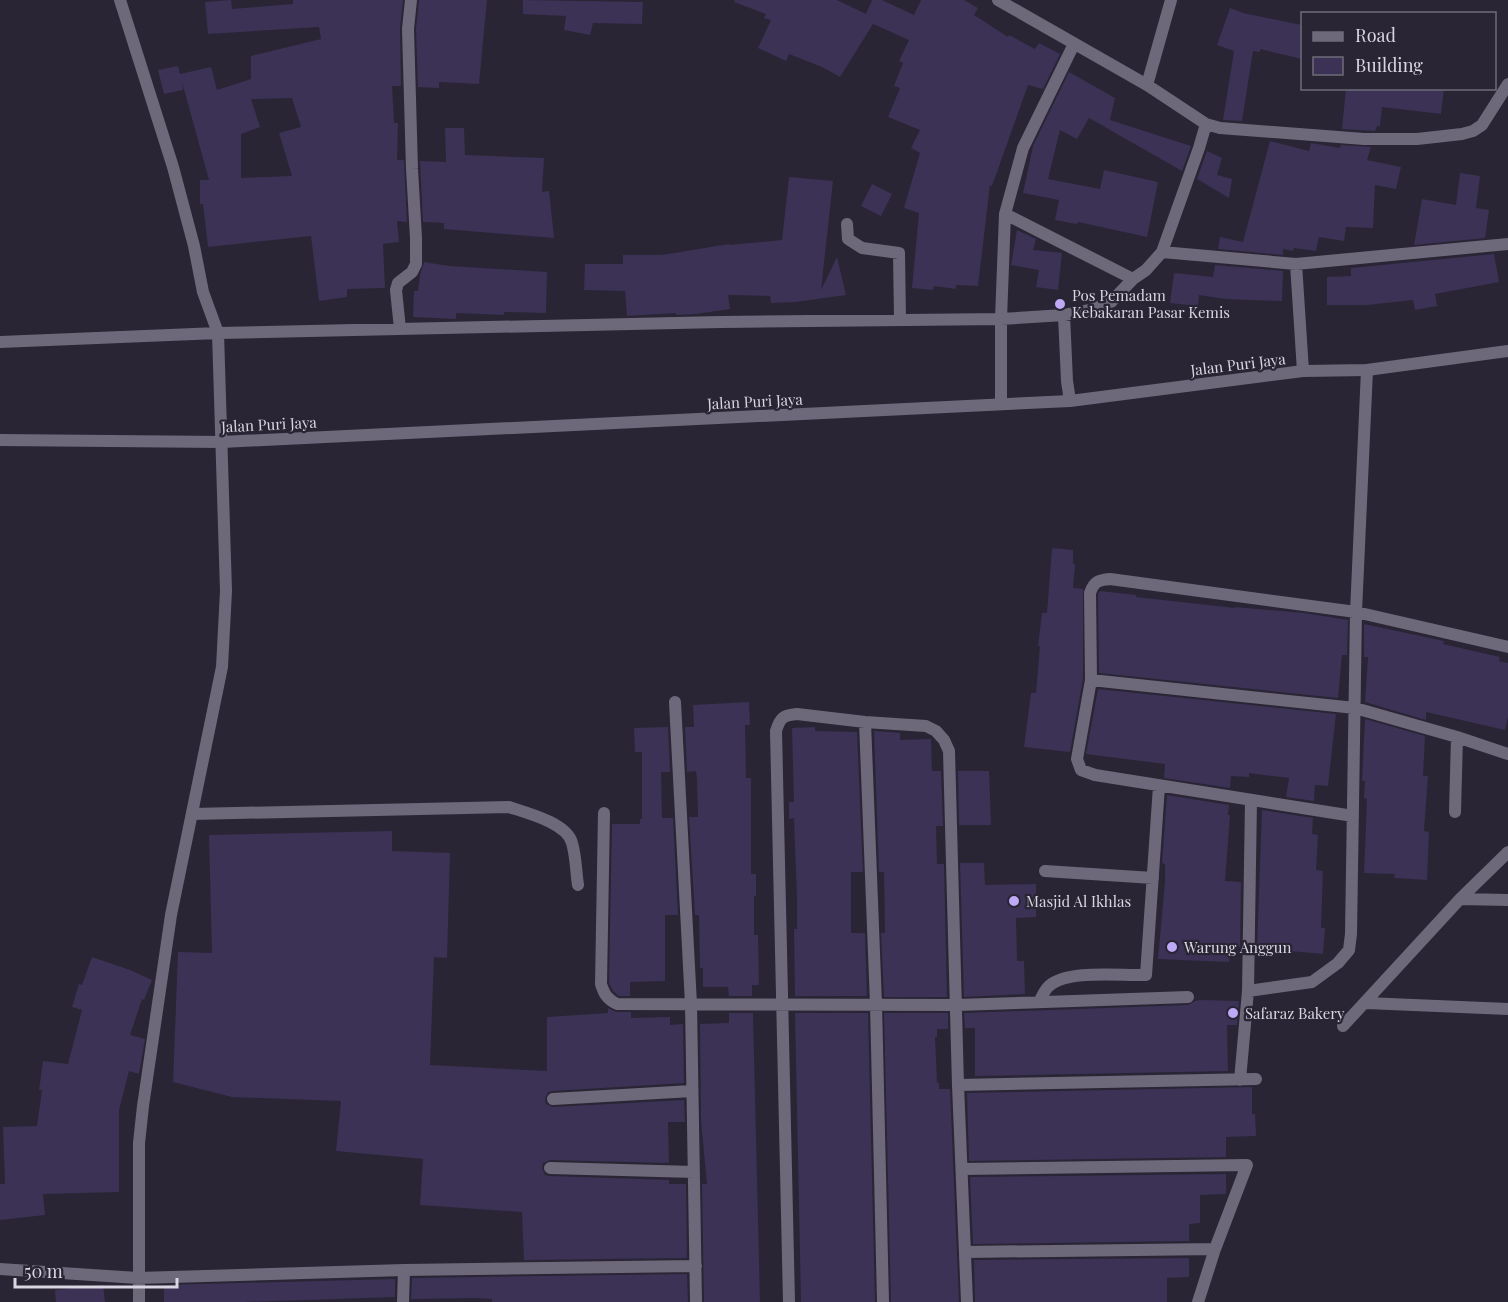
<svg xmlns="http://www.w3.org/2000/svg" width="1508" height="1302" font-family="'Playfair Display',serif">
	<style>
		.building { fill: #3b3255; fill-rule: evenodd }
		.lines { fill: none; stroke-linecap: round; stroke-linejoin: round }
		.minor { stroke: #6d697a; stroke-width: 12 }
		.tertiary { stroke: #6d697a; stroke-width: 12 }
		.poi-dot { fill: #bda9f5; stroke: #292534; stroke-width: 2 }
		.labels { text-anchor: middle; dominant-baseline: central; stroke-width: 4.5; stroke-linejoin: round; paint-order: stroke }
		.poi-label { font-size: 15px; fill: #d8d6e0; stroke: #292534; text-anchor: start }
		.street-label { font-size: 15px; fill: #d8d6e0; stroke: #292534 }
	</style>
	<rect width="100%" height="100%" fill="#292534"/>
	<path class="building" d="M 231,0 L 232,9 L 293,4 L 293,0 L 403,0 L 400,29 L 401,86 L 392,86 L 394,123 L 398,123 L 397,160 L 404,160 L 407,222 L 397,221 L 399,242 L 383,244 L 385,288 L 347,289 L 347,297 L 319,301 L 311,236 L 208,247 L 203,204 L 200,204 L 200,180 L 209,180 L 182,82 L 183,90 L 164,94 L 158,70 L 178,66 L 180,74 L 211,67 L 217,90 L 251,79 L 251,56 L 321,39 L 319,27 L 208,34 L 205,2 ZM 292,98 L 301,127 L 279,133 L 292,176 L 241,178 L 241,134 L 260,127 L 251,99 Z
		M 419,0 L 487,0 L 479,84 L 439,82 L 439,88 L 418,87 L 416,29 Z
		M 523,0 L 643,2 L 642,24 L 593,23 L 590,35 L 564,30 L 566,16 L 523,14 Z
		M 735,0 L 837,0 L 866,14 L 872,0 L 882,0 L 914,15 L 921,0 L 964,0 L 978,8 L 974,15 L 1008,37 L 1009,35 L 1035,49 L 1039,43 L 1060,54 L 1043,89 L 1028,85 L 992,186 L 990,185 L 978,286 L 956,285 L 956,289 L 934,286 L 933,290 L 912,288 L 919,213 L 904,208 L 920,153 L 911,148 L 920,130 L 888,117 L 900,88 L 894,86 L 903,63 L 899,61 L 909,40 L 873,24 L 840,77 L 822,67 L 789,54 L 786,61 L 758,48 L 771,20 L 764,18 L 766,14 L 734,2 Z
		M 1230,8 L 1243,13 L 1302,25 L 1302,59 L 1260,49 L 1260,52 L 1253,51 L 1242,121 L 1223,120 L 1234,51 L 1217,45 Z
		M 1069,72 L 1115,98 L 1110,120 L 1191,146 L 1182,171 L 1089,118 L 1077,139 L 1060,130 L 1048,179 L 1100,189 L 1104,170 L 1158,182 L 1147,237 L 1078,222 L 1077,224 L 1055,220 L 1059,200 L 1023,193 L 1033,146 Z
		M 1346,88 L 1444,88 L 1441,114 L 1382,107 L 1380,126 L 1377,126 L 1375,131 L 1342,129 Z
		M 445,128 L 464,128 L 465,155 L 544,158 L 542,192 L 549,191 L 554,238 L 444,229 L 444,223 L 423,222 L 420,161 L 446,162 Z
		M 1270,141 L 1309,151 L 1311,143 L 1340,148 L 1341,145 L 1371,147 L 1367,160 L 1401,167 L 1396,189 L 1375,185 L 1373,228 L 1346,227 L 1344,241 L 1319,237 L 1316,251 L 1294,248 L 1293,251 L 1283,249 L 1283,255 L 1218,249 L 1220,237 L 1243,242 Z
		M 1207,151 L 1222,158 L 1217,175 L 1232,179 L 1229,198 L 1197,179 Z
		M 1460,173 L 1480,176 L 1476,208 L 1489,210 L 1485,238 L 1414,245 L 1422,199 L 1456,205 Z
		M 789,177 L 833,181 L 821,290 L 837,257 L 846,295 L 795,302 L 771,303 L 770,296 L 728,295 L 730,309 L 696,314 L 676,315 L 676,313 L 627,316 L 625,291 L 584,290 L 585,264 L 623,264 L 623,255 L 662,255 L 729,244 L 729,245 L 782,240 Z
		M 872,184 L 892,194 L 881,216 L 861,206 Z
		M 1017,230 L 1036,239 L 1033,250 L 1062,253 L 1058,290 L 1036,287 L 1039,270 L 1011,265 Z
		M 1494,254 L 1499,282 L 1435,294 L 1437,306 L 1415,310 L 1413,300 L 1367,305 L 1327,305 L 1327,277 L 1351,276 L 1351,268 Z
		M 424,262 L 449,266 L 547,272 L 546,313 L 504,312 L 504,315 L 456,313 L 456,319 L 413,317 L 414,291 L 418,291 L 420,275 Z
		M 1215,265 L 1283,271 L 1282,301 L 1225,299 L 1199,295 L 1198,306 L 1170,303 L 1174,273 L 1213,277 Z
		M 1052,548 L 1073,550 L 1073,564 L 1075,564 L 1073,588 L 1083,589 L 1083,679 L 1070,752 L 1024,747 L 1031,693 L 1036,693 L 1040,646 L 1038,646 L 1042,613 L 1047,613 Z
		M 1100,591 L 1136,595 L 1136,597 L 1235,608 L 1235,607 L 1304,613 L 1348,620 L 1347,655 L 1342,655 L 1338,698 L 1099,673 L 1098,594 Z
		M 1364,624 L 1444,641 L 1443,644 L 1500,657 L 1499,661 L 1508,663 L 1508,717 L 1505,730 L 1426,712 L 1426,720 L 1365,702 L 1368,657 L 1364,657 Z
		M 1098,689 L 1336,714 L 1328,786 L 1315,785 L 1314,801 L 1286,797 L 1289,778 L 1249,773 L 1249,777 L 1231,776 L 1230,788 L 1164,778 L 1165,764 L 1086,754 Z
		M 749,702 L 750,725 L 745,725 L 746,778 L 751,778 L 751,874 L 756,874 L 756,896 L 754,896 L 754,935 L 758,935 L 759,985 L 752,985 L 752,996 L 729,996 L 728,987 L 703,987 L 703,968 L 700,968 L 699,915 L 695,915 L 689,817 L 698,817 L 697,779 L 696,771 L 687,772 L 685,727 L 694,727 L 693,705 Z
		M 1365,719 L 1425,736 L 1423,776 L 1428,776 L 1424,831 L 1429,832 L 1427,880 L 1394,878 L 1395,874 L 1364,873 L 1367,799 L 1364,798 L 1365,781 L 1362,781 Z
		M 668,727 L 670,772 L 661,772 L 662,818 L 673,818 L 678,915 L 665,915 L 665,981 L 630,982 L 630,996 L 619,996 L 613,991 L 609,983 L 612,824 L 640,824 L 640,819 L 642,819 L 642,752 L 635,752 L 634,728 Z
		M 815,727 L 815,731 L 857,732 L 863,872 L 851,872 L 851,933 L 865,933 L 867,996 L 795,996 L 794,929 L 797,929 L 797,897 L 794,818 L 789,819 L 789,802 L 794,802 L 792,728 Z
		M 874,731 L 900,733 L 900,740 L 931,739 L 932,771 L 941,771 L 943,826 L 936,826 L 937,864 L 944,864 L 947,997 L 884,997 L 881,933 L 885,933 L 884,872 L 879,872 Z
		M 958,771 L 989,771 L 991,825 L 959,825 Z
		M 1167,795 L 1229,805 L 1228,815 L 1230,815 L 1225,881 L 1241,882 L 1240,947 L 1230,946 L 1229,962 L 1158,959 L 1165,882 L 1165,864 L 1162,863 Z
		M 1262,810 L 1313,818 L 1312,834 L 1318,835 L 1316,870 L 1323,871 L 1321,928 L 1325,928 L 1323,954 L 1257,948 Z
		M 392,831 L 392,851 L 450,853 L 447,958 L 434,957 L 430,1065 L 547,1071 L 547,1017 L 608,1013 L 608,1008 L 616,1012 L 631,1012 L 631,1018 L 670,1017 L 670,1025 L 683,1024 L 684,1083 L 553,1091 L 548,1092 L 545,1099 L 546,1104 L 553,1107 L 684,1100 L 685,1122 L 668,1122 L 669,1163 L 550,1160 L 543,1163 L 542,1168 L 545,1175 L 550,1176 L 669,1180 L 669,1184 L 686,1184 L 687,1258 L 524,1260 L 522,1212 L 420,1205 L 423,1159 L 336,1151 L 341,1101 L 232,1097 L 173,1082 L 178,952 L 212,953 L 209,835 Z
		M 960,863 L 984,863 L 985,885 L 1036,884 L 1036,917 L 1016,918 L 1017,961 L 1024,961 L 1025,994 L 964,997 Z
		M 92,957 L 130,970 L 152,980 L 144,1000 L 142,999 L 130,1035 L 145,1039 L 139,1074 L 129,1071 L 119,1110 L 119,1192 L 43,1194 L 45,1215 L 0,1220 L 0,1184 L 5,1184 L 3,1127 L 37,1126 L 42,1090 L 39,1090 L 43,1061 L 68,1064 L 82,1010 L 72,1007 L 79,984 L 82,985 Z
		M 1200,1000 L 1239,1001 L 1237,1025 L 1227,1025 L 1228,1071 L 975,1076 L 975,1028 L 965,1028 L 964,1013 L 1188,1005 L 1195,1001 Z
		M 729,1013 L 753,1013 L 760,1302 L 704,1302 L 702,1184 L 707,1184 L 701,1121 L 700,1024 L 729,1023 Z
		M 795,1013 L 868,1013 L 875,1302 L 801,1302 Z
		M 884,1013 L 948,1013 L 948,1029 L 937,1029 L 937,1037 L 935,1037 L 937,1083 L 939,1083 L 939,1089 L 950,1089 L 959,1302 L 891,1302 Z
		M 1252,1087 L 1252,1114 L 1255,1114 L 1256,1136 L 1226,1137 L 1226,1157 L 969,1161 L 967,1093 Z
		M 1226,1174 L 1226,1194 L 1200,1195 L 1200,1223 L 1189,1224 L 1189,1241 L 973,1244 L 970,1177 Z
		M 1189,1258 L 1189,1277 L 1167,1278 L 1167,1302 L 975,1302 L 974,1260 Z
		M 687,1274 L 688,1302 L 492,1302 L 492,1299 L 475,1298 L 411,1299 L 412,1278 Z
		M 395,1279 L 395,1297 L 244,1302 L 164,1302 L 164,1285 Z
		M 103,1285 L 105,1302 L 56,1302 L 55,1290 Z"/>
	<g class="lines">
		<path class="minor" d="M 120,0 L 173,167 L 194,246 L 203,292 L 218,333 L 226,591 L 222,667 L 171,915 L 143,1106 L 139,1143 L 139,1302
			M 998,0 L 1147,85 L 1206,124 L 1220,128 L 1364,139 L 1417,139 L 1462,134 L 1473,131 L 1482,125 L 1508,84
			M 1147,85 L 1171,0
			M 1005,214 L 1133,279
			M 847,224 L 848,239 L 862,248 L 899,253 L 900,319
			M 1162,252 L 1296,264 L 1508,244
			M 1296,264 L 1303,371
			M 1064,315 L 1067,381 L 1070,401
			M 400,329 L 396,290 L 398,283 L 412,272 L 416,264 L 416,238 L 412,169 L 408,29 L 411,0
			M 0,342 L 218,333 L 721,322 L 1001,319 L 1064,315 L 1090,310 L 1111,302 L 1133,279 L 1146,270 L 1162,252 L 1199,148 L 1206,124
			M 1001,404 L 1001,319 L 1005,214 L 1023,148 L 1074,44
			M 1091,680 L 1355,708 L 1457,737 L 1508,754
			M 675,702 L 691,1004 L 696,1302
			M 865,722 L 876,1004 L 883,1302
			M 1455,812 L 1457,737
			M 604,813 L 601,984 C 604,994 607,999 617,1004 L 957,1005 L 1188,997
			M 192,814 L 509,807 C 527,813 567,823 572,843 C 576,856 576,872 578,885
			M 1353,816 L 1095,775 L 1081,770 L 1077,759 L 1091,680 L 1090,593 C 1094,581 1099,580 1110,579 L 1356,612 L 1508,647
			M 1045,871 L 1153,878
			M 1460,899 L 1508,900
			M 1248,991 L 1312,982 L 1338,963 L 1349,950 L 1351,934 L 1356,612 L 1367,370
			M 1039,1002 C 1042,997 1045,989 1049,986 C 1068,969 1121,976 1146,975 L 1159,786
			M 1366,1003 L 1508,1009
			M 1343,1026 L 1460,899 L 1508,852
			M 1240,1080 L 1248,991 L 1251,800
			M 958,1085 L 1256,1079
			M 553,1099 L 692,1091
			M 550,1168 L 694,1172
			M 963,1169 L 1247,1165 L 1215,1249 L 1198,1302
			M 966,1252 L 1215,1249
			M 0,1269 L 138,1278 L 404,1270 L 696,1266
			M 403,1302 L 404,1270
			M 789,1302 L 776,731 C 780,718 783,715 797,714 L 865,722 L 926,726 L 936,731 L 944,740 L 949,751 L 958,1085 L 967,1302"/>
		<path class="tertiary" d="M 0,440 L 222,442 L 1070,401 L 1303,371 L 1367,370 L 1508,351"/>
	</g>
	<g class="poi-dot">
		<circle cx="1060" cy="304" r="6"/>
		<circle cx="1014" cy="901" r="6"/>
		<circle cx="1172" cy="947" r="6"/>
		<circle cx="1233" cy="1013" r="6"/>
	</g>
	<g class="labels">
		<g class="poi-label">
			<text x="1072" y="295">Pos Pemadam<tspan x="1072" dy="17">Kebakaran Pasar Kemis</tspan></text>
			<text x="1026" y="901">Masjid Al Ikhlas</text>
			<text x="1184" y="947">Warung Anggun</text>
			<text x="1245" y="1013">Safaraz Bakery</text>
		</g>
		<g class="street-label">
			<text transform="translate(1238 364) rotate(-7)">Jalan Puri Jaya</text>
			<text transform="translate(755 401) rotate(-3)">Jalan Puri Jaya</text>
			<text transform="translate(269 424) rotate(-3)">Jalan Puri Jaya</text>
		</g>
	</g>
	<rect x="1301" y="12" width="195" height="78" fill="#292534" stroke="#6f6c79" stroke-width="1.5"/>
	<rect x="1313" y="32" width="30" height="9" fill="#6d697a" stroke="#6f6c79" stroke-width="1.5"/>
	<text x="1355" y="42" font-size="18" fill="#d8d6e0">Road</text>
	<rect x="1313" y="57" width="30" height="18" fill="#3b3255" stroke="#6f6c79" stroke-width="1.5"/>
	<text x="1355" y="72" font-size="18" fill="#d8d6e0">Building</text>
	<path d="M15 1278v9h162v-9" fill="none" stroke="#d8d6e0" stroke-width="3"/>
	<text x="24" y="1278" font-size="18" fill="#d8d6e0" stroke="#292534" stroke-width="4.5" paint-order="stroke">50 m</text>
</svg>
